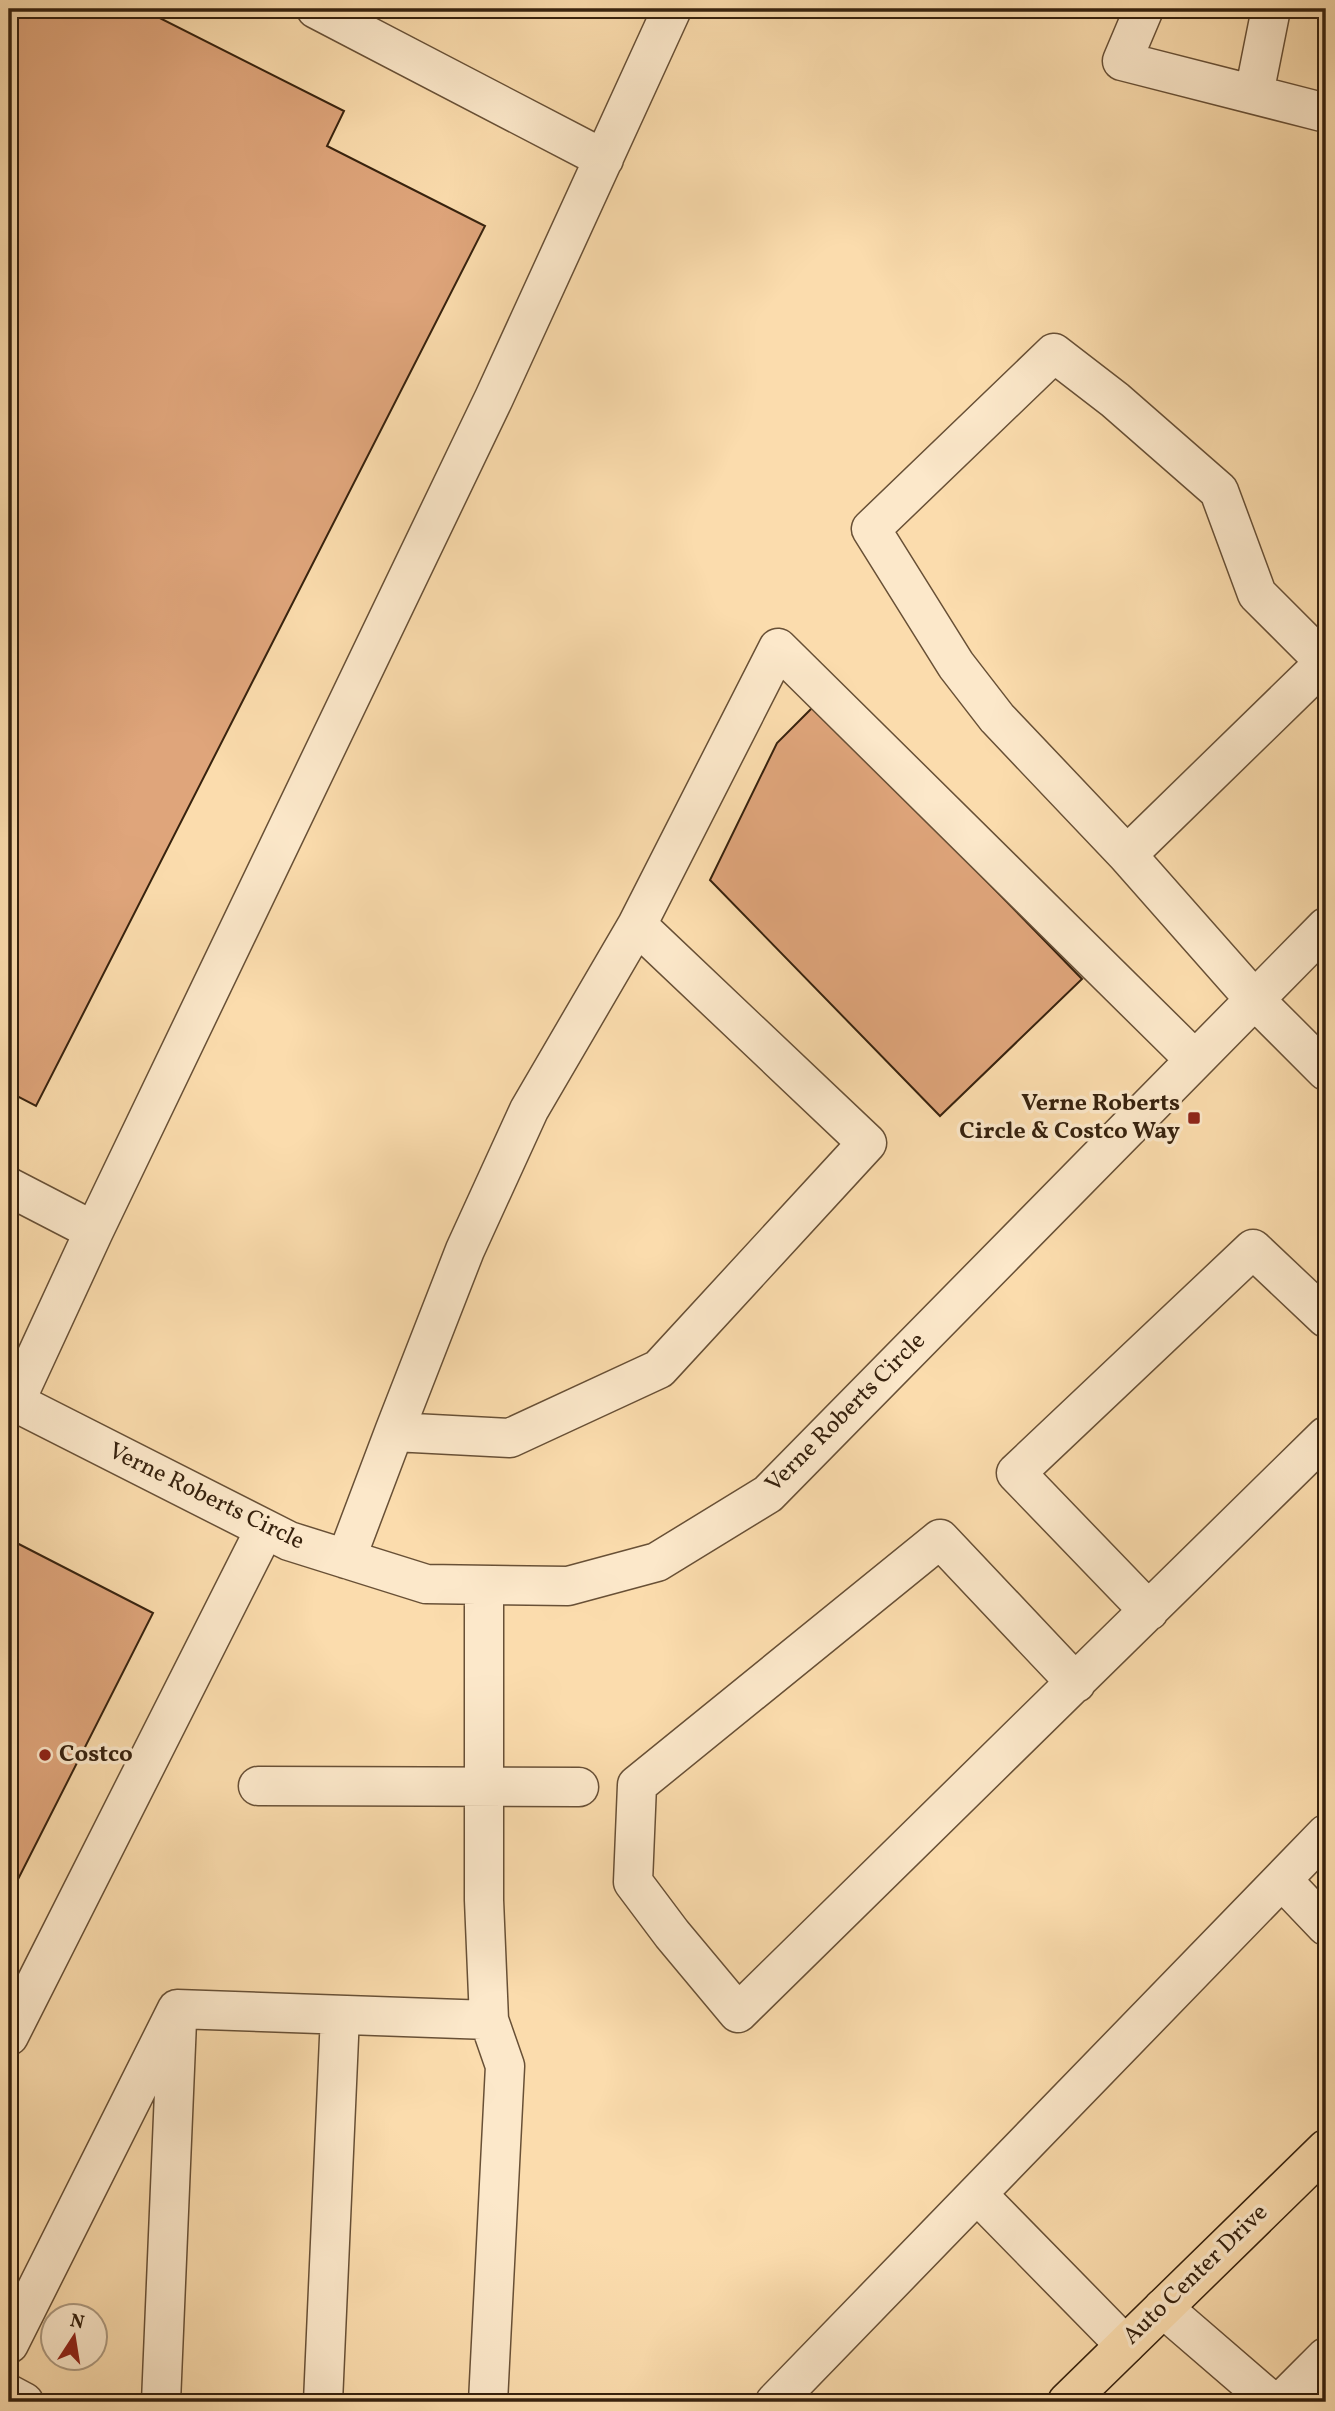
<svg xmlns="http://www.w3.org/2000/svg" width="1335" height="2411" font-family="Vollkorn,serif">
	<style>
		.building { fill: #dfa57b; stroke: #37220e; stroke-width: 2 }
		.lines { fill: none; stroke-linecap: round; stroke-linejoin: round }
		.minor-casing { stroke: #685036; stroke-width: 41 }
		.major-casing { stroke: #37220e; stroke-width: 41 }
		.minor { stroke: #fce8ca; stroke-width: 38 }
		.major { stroke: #fbdcad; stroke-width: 38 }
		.poi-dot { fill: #8f2418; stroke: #fce8ca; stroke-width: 2.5 }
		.labels { text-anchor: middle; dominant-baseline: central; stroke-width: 7; stroke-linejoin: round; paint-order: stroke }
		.poi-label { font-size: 24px; font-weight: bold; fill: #37220e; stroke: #fce8ca; text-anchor: end }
		.street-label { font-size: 24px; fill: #37220e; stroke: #fce8ca }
	</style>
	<rect width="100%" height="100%" fill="#fbdcad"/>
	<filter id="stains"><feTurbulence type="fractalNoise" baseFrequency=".00286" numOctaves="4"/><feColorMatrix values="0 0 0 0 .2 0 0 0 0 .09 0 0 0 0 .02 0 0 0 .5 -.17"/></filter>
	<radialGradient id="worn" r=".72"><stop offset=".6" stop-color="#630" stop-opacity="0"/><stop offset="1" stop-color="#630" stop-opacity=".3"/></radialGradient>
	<path class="building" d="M 9,9 L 142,9 L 344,111 L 327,146 L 485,226 L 36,1106 L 9,1092 Z
		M 815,705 L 1082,979 L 940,1116 L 710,880 L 777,743 Z
		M 9,1539 L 153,1613 L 9,1897 Z"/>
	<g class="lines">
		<g class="minor-casing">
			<path id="minor" d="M 316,9 L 604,159
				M 1144,9 L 1122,61 L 1326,113
				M 1254,94 L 1271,9
				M 1326,663 L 1325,662 L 1127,855 L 1255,1000 L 1326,1071
				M 1127,855 L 997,718 L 956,665 L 871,529 L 1054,353 L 1115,400 L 1219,491 L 1257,594 L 1325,662 L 1326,660
				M 9,1187 L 94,1231
				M 9,1399 L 289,1541 L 426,1584 L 568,1586 L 657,1562 L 768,1494 L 1326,927
				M 15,1402 L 94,1231 L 494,398 L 672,9
				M 394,1432 L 465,1250 L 529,1110 L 637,925
				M 346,1559 L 394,1432 L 510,1438 L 659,1369 L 867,1143 L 637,925 L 778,648 L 1195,1060
				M 484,1585 L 484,1900 L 489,2020 L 505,2066 L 488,2402
				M 1149,1611 L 1016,1473 L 1253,1249 L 1326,1318
				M 1076,1683 L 940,1539 L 637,1785 L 633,1882 L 672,1934 L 738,2013 L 1326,1436
				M 258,1786 L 579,1787
				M 1282,1880 L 1326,1926
				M 9,2036 L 265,1529
				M 977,2194 L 1125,2345
				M 1163,2308 L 1272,2402
				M 9,2344 L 177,2009 L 489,2020
				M 9,2394 L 24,2402
				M 161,2402 L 177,2021
				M 323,2402 L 340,2015
				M 775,2402 L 1326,1834
				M 1281,2402 L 1326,2357"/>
		</g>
		<g class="major-casing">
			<path id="major" d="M 1067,2402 L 1326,2149"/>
		</g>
		<use href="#minor" class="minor"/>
		<use href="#major" class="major"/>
	</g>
	<g class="poi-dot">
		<rect x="1187" y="1111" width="14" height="14" rx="3.5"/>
		<circle cx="45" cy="1755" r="7"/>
	</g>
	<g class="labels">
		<g class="poi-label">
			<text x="1180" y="1104">Verne Roberts<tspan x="1180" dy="28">Circle &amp; Costco Way</tspan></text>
			<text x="59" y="1755" text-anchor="start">Costco</text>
		</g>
		<g class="street-label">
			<text transform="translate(846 1413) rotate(-45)">Verne Roberts Circle</text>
			<text transform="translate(206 1497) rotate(26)">Verne Roberts Circle</text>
			<text transform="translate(1196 2275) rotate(-44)">Auto Center Drive</text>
		</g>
	</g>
	<rect width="1335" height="2411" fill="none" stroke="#fbdcad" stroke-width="35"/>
	<rect x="10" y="10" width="1314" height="2390" fill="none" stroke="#37220e" stroke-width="3.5"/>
	<rect x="18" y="18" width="1300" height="2376" fill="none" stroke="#37220e" stroke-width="2"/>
	<g transform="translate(74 2337) rotate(12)"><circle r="33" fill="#fce8ca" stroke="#ad997f" stroke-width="2"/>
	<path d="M0-5L12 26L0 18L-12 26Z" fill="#8f2418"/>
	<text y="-10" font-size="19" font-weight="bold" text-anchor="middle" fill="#37220e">N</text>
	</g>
	<rect width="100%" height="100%" filter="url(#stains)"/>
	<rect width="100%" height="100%" fill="url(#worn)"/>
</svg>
